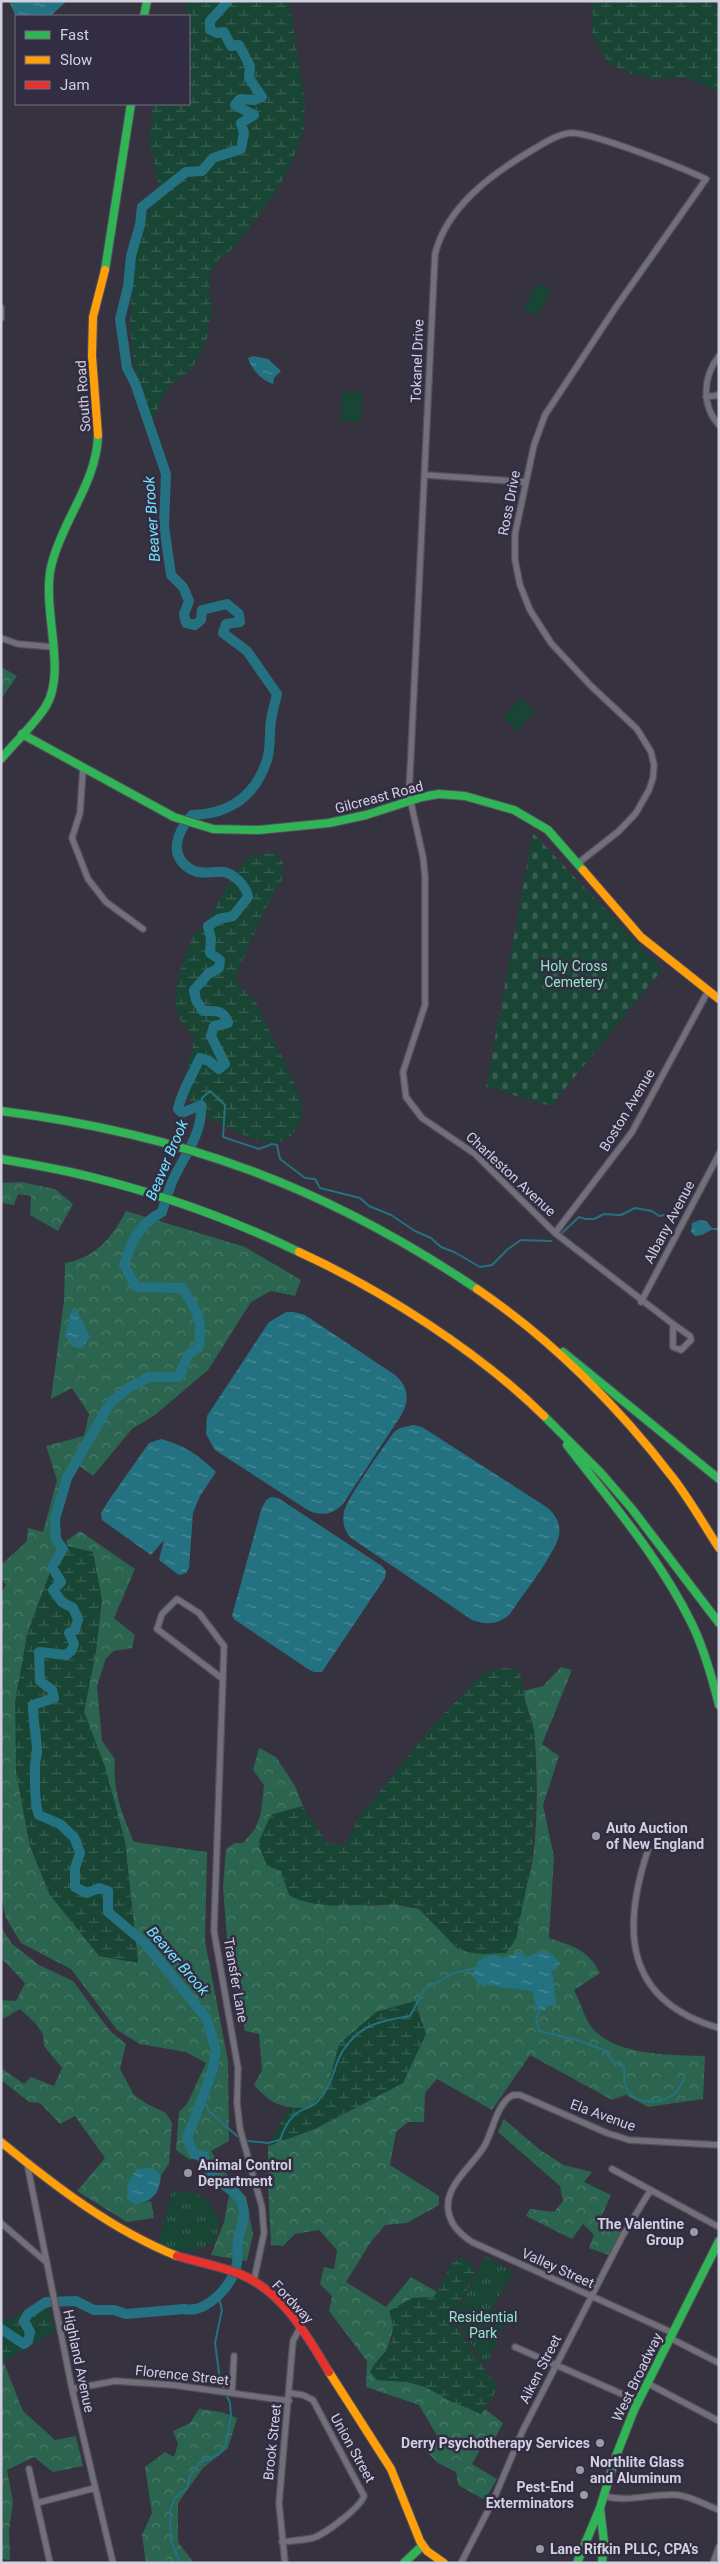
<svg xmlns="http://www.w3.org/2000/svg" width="720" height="2564" font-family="Roboto,sans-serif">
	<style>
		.grass { fill: url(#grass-tufts) }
		.forest { fill: url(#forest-crowns) }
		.wetland { fill: url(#wetland-marsh) }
		.cemetery { fill: url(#cemetery-stones) }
		.pitch { fill: #194535 }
		.water { fill: url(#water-ripples) }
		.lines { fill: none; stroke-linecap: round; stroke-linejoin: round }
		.stream { stroke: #247281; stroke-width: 2 }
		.river { stroke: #247281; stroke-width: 10 }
		.street-casing { stroke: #524e5a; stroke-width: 8 }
		.fast-casing { stroke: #524e5a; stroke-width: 10 }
		.slow-casing { stroke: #524e5a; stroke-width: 10 }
		.jam-casing { stroke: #524e5a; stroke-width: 10 }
		.street { stroke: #726f7a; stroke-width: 5.5 }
		.fast { stroke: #30b455; stroke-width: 8 }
		.slow { stroke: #ff9f0a; stroke-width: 8 }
		.jam { stroke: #e5322d; stroke-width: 8 }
		.poi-dot { fill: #9b98a7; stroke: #332d44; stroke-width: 2 }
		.labels { text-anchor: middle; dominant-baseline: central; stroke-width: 5; stroke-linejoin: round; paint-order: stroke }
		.street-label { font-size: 14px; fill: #d2cfdf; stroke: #332d44 }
		.park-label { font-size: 14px; fill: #8aebc0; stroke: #332d44 }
		.poi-label { font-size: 14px; font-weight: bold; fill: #d2cfdf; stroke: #332d44; text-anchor: start }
		.water-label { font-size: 15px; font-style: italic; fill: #6fe6fd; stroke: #332d44 }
	</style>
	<defs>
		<pattern id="grass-tufts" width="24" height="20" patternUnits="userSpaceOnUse" patternTransform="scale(1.25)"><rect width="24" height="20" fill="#194535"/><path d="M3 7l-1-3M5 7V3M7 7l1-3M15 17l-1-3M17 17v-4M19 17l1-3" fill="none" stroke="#3a5f52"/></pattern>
		<pattern id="forest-crowns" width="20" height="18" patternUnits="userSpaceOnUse" patternTransform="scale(1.25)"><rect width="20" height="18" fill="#2c654f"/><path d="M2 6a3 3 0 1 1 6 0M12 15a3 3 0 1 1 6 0" fill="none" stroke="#4a7a68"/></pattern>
		<pattern id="wetland-marsh" width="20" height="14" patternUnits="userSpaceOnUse" patternTransform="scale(1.25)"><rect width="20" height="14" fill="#194535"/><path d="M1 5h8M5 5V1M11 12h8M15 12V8" fill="none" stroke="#3a5f52"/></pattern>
		<pattern id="cemetery-stones" width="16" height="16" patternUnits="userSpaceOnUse" patternTransform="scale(1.25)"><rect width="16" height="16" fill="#194535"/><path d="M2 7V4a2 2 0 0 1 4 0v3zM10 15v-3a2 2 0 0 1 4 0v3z" fill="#3a5f52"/></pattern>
		<pattern id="water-ripples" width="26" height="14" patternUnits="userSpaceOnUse" patternTransform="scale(1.25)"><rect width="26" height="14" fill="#247281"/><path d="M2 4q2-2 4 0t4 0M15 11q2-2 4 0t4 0" fill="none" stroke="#4d8b98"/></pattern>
	</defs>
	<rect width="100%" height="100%" fill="#36323f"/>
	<path class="grass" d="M 172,2190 L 196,2193 L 210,2203 L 220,2222 L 215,2242 C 191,2255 183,2254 158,2244 Z
		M 485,2256 L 514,2272 L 492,2307 L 507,2319 L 486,2365 L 461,2329 L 457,2315 Z"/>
	<path class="forest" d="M 3,668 L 17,676 L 1,699 L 1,669 Z
		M 21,1182 L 55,1189 L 73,1204 L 58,1231 L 30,1215 L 31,1196 L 18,1194 L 14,1205 L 1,1203 L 1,1183 Z
		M 126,1211 L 245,1247 L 301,1280 L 295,1296 L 271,1291 L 251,1302 L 208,1370 L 155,1415 L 132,1429 L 93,1476 L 74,1462 L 65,1477 L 56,1509 L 58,1551 L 27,1635 L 16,1771 L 30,1846 L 50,1895 L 138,1963 L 125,1842 L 105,1767 L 84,1712 L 96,1650 L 101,1601 L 67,1546 L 66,1541 L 80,1531 L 135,1569 L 114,1618 L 135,1635 L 132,1648 L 114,1651 L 106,1658 L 97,1686 L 102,1741 L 115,1759 C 112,1790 122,1814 134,1842 L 207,1852 L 205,1941 L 228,2061 L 229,2141 L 211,2151 L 223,2170 L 246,2197 L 253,2234 L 247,2261 L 211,2255 L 224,2222 L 229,2195 L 194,2157 L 190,2160 L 176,2150 L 179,2112 L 187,2104 L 206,2063 L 186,2052 L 140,2044 L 117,2030 L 71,1969 L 21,1943 L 6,1918 L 1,1896 L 1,1594 L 6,1585 L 1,1577 L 1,1565 L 27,1541 L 28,1528 L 43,1532 L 57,1480 L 46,1446 L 84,1436 L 89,1414 L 72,1388 L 51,1399 L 64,1301 L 65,1263 C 95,1258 113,1237 126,1211 Z
		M 561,1667 L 572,1670 L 542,1744 L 559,1756 L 543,1805 L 554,1857 L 549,1938 C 572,1946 588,1949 600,1973 L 574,1990 C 580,2001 585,2020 593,2029 C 617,2056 672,2055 705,2056 L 703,2099 L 648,2107 L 626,2095 L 612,2100 L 530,2055 L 492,2110 L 437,2079 L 425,2093 L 424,2122 L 408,2122 L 396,2132 L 390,2165 L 439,2196 L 439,2205 L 407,2223 L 385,2225 L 370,2243 L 346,2282 L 386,2307 L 411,2277 L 437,2292 L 434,2297 L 412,2298 L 394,2326 L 386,2353 L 373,2366 L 377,2380 L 408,2382 L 425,2387 L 481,2414 L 485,2409 L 503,2423 L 491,2446 L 481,2448 L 472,2464 L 497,2479 L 485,2500 L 458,2485 L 456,2472 L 438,2463 L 423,2448 L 439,2439 L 419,2405 L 366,2387 L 367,2361 L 329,2311 L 332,2296 L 320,2284 L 324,2267 L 334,2269 L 337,2250 L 319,2230 L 295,2234 L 283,2246 L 271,2245 L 268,2183 L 268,2146 L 317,2128 L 339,2044 L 327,2089 L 309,2108 C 281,2108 272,2105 254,2085 L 262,2070 L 259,2034 L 245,2031 L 228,1952 L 223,1887 L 226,1849 L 235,1843 L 243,1843 L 255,1829 L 261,1813 L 264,1785 L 253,1770 L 259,1748 L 276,1757 L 295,1786 L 303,1806 L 271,1815 L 284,1882 L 368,1906 L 392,1904 L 419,1909 L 458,1949 C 470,1938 522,1893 527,1883 C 539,1856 538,1762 534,1731 C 532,1717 525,1705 523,1691 L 543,1686 Z
		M 1,1927 L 12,1944 L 39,1965 L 73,1981 L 110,2031 L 126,2044 L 120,2069 L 134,2095 L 147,2104 L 166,2113 L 172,2123 L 169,2164 L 161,2175 L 154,2168 L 136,2205 L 151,2201 L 154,2218 L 127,2222 L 77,2191 L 105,2158 L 75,2116 L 60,2124 L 40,2103 L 29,2102 L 1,2080 L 1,2068 L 24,2084 L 31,2077 L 54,2086 L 62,2068 L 44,2046 L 43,2034 L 36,2024 L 20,2009 L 1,2020 L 1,2000 L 16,2001 L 25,1983 L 1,1958 Z
		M 504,2119 L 540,2150 L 564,2165 L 592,2172 L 584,2182 L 611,2195 L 601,2217 L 622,2232 L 609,2255 L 589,2248 L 594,2235 L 583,2224 L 572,2239 L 526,2216 L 530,2209 L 554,2212 L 563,2201 L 560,2186 L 498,2132 Z
		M 4,2363 L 23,2411 L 55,2440 L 76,2436 L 83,2466 L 53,2472 L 34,2457 L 7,2470 L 13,2502 L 9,2531 L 10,2560 L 1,2559 L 1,2364 Z
		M 199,2409 L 221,2412 L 237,2418 L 228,2448 L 203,2468 L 178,2503 L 178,2542 L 194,2563 L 146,2563 L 142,2535 L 152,2513 L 145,2467 L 165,2452 L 174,2457 L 178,2444 L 173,2431 L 190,2423 Z"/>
	<path class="wetland" d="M 187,1 L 289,1 L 305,101 L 304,129 L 292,162 L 276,192 L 235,247 L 218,260 L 211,270 L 209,290 L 212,306 L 206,342 L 192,369 L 170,385 L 152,419 L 140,391 L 134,367 L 130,323 L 133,274 L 139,244 L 149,208 L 160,193 L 149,140 L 153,104 L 189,104 L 189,16 L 185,16 Z
		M 587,1 L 719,1 L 719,93 L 687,77 L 654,79 L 632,74 L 609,64 L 592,35 L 593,6 Z
		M 276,852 L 283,863 L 283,878 L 265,910 L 238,970 L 237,984 L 256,1002 L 300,1095 C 303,1111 303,1122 292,1134 C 275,1153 248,1137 229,1128 C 218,1122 205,1117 196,1108 C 190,1103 187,1092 183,1085 L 195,1037 C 190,1030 181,1023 178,1015 C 169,996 186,951 194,933 L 204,928 L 230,881 L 248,857 Z
		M 66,1541 L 68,1546 L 93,1552 L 102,1600 L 96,1650 L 84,1712 L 105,1767 L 125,1842 L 138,1963 L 99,1956 L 50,1895 L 30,1846 L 16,1771 L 15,1702 L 27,1635 L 58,1551 Z
		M 505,1668 L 516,1669 L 522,1679 L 525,1702 L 534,1729 L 536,1783 L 531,1864 L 516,1939 L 506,1953 C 460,1956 462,1953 431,1921 C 427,1917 422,1910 417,1908 C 378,1897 325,1916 289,1895 L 281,1871 L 267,1866 L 258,1843 L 271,1815 L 303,1806 L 328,1844 L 345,1845 L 360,1816 L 436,1722 L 485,1671 Z
		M 415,2001 L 426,2034 L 403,2083 L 317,2128 L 268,2146 L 289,2108 L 309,2108 L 327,2089 L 339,2044 L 376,2012 Z
		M 463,2257 L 475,2268 L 472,2281 L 454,2316 L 458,2330 L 498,2388 L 481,2414 L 448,2400 L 426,2387 L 408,2382 L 377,2380 L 370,2372 C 385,2346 401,2347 389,2311 L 412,2298 L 434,2297 L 452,2263 Z
		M 46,2297 L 55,2331 L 1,2364 L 1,2317 L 8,2321 Z"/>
	<path class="cemetery" d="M 533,833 L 662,970 L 551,1106 L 486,1087 Z"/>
	<path class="pitch" d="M 538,283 L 551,290 L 537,316 L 523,309 Z
		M 342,392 L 363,393 L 361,422 L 341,421 Z
		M 521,698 L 535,711 L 517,731 L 503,718 Z"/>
	<path class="water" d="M 9,1 L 67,1 L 50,16 L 16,17 Z
		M 253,356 L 268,359 L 281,371 L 274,378 L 273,384 C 262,381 251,369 248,358 Z
		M 700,1220 L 706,1221 L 713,1229 L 702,1235 L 695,1236 L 691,1232 L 692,1223 Z
		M 75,1307 L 90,1337 L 82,1348 L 76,1348 L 65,1337 L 71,1311 Z
		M 286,1312 L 294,1312 L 305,1315 L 395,1375 C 408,1386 410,1399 402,1414 L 343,1504 C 332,1515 320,1517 306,1509 L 215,1450 L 206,1434 L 207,1416 L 269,1322 Z
		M 413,1425 L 422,1427 L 548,1508 C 556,1515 561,1525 559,1535 C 555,1555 522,1595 510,1614 C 498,1625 486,1625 472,1620 L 351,1538 C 344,1531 342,1521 344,1512 C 347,1498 384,1446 394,1432 L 400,1428 Z
		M 161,1439 C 184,1445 200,1456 216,1472 L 200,1496 L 193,1513 L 189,1568 L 186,1573 L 179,1575 L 159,1560 L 164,1540 L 151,1555 L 102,1520 L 101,1513 L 109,1500 L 149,1443 Z
		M 271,1497 L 278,1498 L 382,1566 L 386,1571 L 385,1578 L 322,1672 L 314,1672 L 308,1669 L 235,1620 L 232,1616 L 261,1510 L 266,1500 Z
		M 540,1951 L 553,1955 L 559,1962 L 557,1969 L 552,1971 L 556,2006 L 549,2005 L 544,2011 L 536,2010 L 533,1991 L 478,1984 L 472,1974 C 478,1960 486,1950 503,1958 L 519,1952 L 528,1957 Z
		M 154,2168 L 161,2175 C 159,2194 154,2200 136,2205 L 127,2199 L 128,2183 L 137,2169 Z"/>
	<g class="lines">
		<path class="stream" d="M 201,1105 L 202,1098 L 210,1091 L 225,1105 L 223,1137 L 259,1149 L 272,1144 L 277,1145 L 280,1159 L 305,1178 L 315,1179 L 320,1188 L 360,1198 L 369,1206 L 391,1215 L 415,1231 L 431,1238 L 441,1247 L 454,1252 L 480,1267 L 492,1265 L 508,1249 L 521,1240 L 551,1241
			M 711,1229 L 719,1229
			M 561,1234 L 579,1217 L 585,1219 L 594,1219 L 604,1214 L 621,1215 L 635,1208 L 652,1211 L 659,1216 L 670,1214 L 679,1216
			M 540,2009 L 536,2019 L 539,2031 L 577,2040 L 604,2050 L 614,2062 L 624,2067 C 625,2073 623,2082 626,2087 C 633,2105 660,2105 674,2094 C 679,2090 682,2082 685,2077
			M 203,2098 L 209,2111 L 237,2136
			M 248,2141 L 268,2143 L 280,2140 C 283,2130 291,2114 302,2110 C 308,2107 313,2107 318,2101 C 330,2088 332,2076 338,2060 C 353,2027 377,2021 410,2016 L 424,1990 L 453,1973 L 477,1968
			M 180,2563 L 171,2541 L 170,2512 L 174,2499 L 187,2488 L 190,2476 L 199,2463 L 219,2454 L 225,2447 L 231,2416 L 230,2403 L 220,2380 L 215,2343 L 222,2310 L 218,2294"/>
		<path class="river" d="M 1,2329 L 24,2344 L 28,2341 L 30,2332 L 24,2321 L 28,2314 L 46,2302 L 76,2301 L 94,2310 L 114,2310 L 126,2314 L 184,2309 C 207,2314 233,2285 237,2263 C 238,2256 237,2248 238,2240 C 241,2226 248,2213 240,2199 C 233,2189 219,2183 211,2174 C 208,2170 206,2162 204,2156 L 194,2154 L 187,2138 L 212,2072 L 216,2051 L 207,2019 L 146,1944 L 108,1912 L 108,1891 L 99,1888 L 87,1893 L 75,1887 L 75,1868 L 80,1853 L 74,1837 L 60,1824 L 39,1815 C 34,1805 35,1781 35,1768 C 34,1762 38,1755 37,1749 C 36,1734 33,1720 33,1705 L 54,1698 L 52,1690 L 40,1681 L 39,1652 L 66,1655 L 71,1651 L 74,1644 L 69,1633 L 75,1630 L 78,1619 L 73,1608 L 62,1602 L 53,1590 L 61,1582 L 52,1567 L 63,1549 L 56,1539 L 55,1519 L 67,1478 L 110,1403 L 128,1388 L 149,1377 L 179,1377 L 188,1355 L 199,1347 C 203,1320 197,1310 182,1288 L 136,1287 L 124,1265 C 132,1240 138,1225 162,1212 C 165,1202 168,1192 172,1182 C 183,1157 203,1134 201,1105 L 182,1113 L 178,1109 C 182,1090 192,1076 200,1058 L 209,1061 L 219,1069 L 225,1064 L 211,1036 L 214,1026 L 228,1023 C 223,1009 216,1011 203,1011 L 196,1000 L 194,990 L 208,974 L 219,968 L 220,960 L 210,953 L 211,939 L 208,926 L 219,919 L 233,916 L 248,897 C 247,887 234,873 223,872 C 212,871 202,875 192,870 C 167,856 177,832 192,815 C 229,814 255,797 267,760 C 271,747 269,734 271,721 C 272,712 275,703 277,694 L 247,651 L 223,633 L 226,624 L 240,622 L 239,614 L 227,604 L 202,610 L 201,620 L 195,625 L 186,623 L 184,614 L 189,601 L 183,587 L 171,575 L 164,526 L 166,474 L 135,383 L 127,368 L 120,319 L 128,287 L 131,256 L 140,225 L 142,207 L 186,172 L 202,171 L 213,158 L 241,149 L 244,133 L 241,123 L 254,115 L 235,105 L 240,99 L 255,100 L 262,97 L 249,78 L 250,66 L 239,45 L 231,46 L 224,32 L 217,33 L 210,30 L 210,21 L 228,1"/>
		<g class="street-casing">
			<path id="street" d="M 1,308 L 1,318
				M 719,356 C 703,376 701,405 719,425
				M 706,397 L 719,395
				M 426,475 L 526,482
				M 1,638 L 18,644 L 53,647
				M 83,768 L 80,813 L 72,838 L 88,879 L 106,902 L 143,929
				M 577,864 L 619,831 L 636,813 L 649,790 L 653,778 L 654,765 L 651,752 L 637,729 L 590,685 L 551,643 L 530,610 L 520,585 L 515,560 L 515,534 L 534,445 L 545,415 L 616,307 L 706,179 C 683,168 596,134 573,133 C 559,133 546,142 534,149 C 493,173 447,206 435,254 L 409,794 L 423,857 L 425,876 L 425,1005 L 403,1072 L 406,1097 L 422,1118 L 475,1154 L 555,1233 L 673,1324 L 673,1347 L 681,1350 L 691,1340 L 690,1336 L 673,1324
				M 555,1233 L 632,1132 L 708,991
				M 641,1302 L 719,1154
				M 223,1679 L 157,1629 L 162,1614 L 177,1599 L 199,1613 L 224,1646 L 214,1931 L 238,2068 L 237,2103 L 240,2129 L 262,2207 L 264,2233 L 254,2280
				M 648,1850 C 621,1931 625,2001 719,2028
				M 27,2163 L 72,2389 L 113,2563
				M 612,2169 L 719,2227
				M 1,2223 L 45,2261
				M 673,2333 L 472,2242 C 458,2233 447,2221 448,2204 C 449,2182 475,2163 485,2145 C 493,2130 497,2103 513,2095 L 520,2095 L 607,2133 L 629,2140 L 719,2145
				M 670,2338 L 719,2363
				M 515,2347 L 638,2401
				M 647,2383 L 719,2421
				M 72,2389 L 115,2381 L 173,2385 L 289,2401
				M 232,2393 L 234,2356
				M 29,2469 L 50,2563
				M 604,2496 C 628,2503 653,2493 678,2495 C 692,2497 706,2505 719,2510
				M 37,2503 L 95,2488
				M 282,2542 C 292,2541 303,2540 313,2538 C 325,2534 360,2508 364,2496 L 313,2400 L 303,2395 L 290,2393
				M 285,2563 L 279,2503 L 293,2341 L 301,2326
				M 461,2563 L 493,2501 L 523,2430 L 623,2235 L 650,2191
				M 713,2563 L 719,2547"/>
		</g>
		<g class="fast-casing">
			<path id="fast" d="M 144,16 L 147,1
				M 105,270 L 131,104
				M 22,734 L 174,817 L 213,829 L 259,830 L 329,823 L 366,815 L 422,797 L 439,794 L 465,796 L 514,810 L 548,830 L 583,870
				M 1,759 C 15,742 34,725 46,706 C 68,670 40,606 52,563 C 63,519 97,482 98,435
				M 1,1111 C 182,1134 326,1187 477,1289
				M 1,1159 C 30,1164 59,1169 87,1176 C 161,1194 231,1219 299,1252
				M 563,1352 L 719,1479
				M 544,1416 L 601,1473 L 632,1509 L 719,1623
				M 567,1445 C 611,1502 659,1557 691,1622 C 704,1648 712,1677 719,1705
				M 600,2508 L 604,2542 L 602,2563
				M 404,2563 L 422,2546
				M 577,2563 L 600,2508 L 616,2456 L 634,2410 L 719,2241"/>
		</g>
		<g class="slow-casing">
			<path id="slow" d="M 98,435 L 92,356 L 93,317 L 105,270
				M 583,870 L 641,937 L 719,999
				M 299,1252 C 382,1290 479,1352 544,1416
				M 477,1289 C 551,1339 619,1407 673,1478 C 690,1500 704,1525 719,1548
				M 1,2142 C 55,2186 112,2230 177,2256
				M 329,2372 L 391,2469 L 420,2541 L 427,2551 L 444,2563"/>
		</g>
		<g class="jam-casing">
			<path id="jam" d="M 177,2256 C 198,2262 220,2266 240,2274 C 283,2292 306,2334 329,2372"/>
		</g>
		<use href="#street" class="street"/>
		<use href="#fast" class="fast"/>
		<use href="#slow" class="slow"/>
		<use href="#jam" class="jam"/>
	</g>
	<g class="poi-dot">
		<circle cx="596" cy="1836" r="5"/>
		<circle cx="188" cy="2173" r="5"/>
		<circle cx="694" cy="2232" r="5"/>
		<circle cx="600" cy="2443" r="5"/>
		<circle cx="580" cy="2470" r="5"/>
		<circle cx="584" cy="2495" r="5"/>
		<circle cx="540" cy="2549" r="5"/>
	</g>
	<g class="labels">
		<g class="street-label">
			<text transform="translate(417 361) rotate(-88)">Tokanel Drive</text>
			<text transform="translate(83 396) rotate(-94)">South Road</text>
			<text transform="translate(509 503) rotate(-79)">Ross Drive</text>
			<text transform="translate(379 797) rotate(-15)">Gilcreast Road</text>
			<text transform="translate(627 1110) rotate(-59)">Boston Avenue</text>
			<text transform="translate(511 1174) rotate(43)">Charleston Avenue</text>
			<text transform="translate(669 1222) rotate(-62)">Albany Avenue</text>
			<text transform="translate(236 1980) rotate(80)">Transfer Lane</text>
			<text transform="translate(603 2115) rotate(20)">Ela Avenue</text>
			<text transform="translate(558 2268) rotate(24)">Valley Street</text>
			<text transform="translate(293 2302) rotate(47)">Fordway</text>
			<text transform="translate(79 2361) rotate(78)">Highland Avenue</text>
			<text transform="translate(540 2369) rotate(-63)">Aiken Street</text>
			<text transform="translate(182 2375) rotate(6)">Florence Street</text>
			<text transform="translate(637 2377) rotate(-64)">West Broadway</text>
			<text transform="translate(272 2442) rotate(-84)">Brook Street</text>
			<text transform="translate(353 2448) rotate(61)">Union Street</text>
		</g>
		<g class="park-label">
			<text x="574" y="966">Holy Cross<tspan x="574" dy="16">Cemetery</tspan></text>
			<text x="483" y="2317">Residential<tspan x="483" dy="16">Park</tspan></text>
		</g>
		<g class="poi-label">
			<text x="606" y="1828">Auto Auction<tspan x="606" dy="16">of New England</tspan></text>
			<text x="198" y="2165">Animal Control<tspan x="198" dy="16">Department</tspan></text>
			<text x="684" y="2224" text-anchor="end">The Valentine<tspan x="684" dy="16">Group</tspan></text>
			<text x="590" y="2443" text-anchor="end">Derry Psychotherapy Services</text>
			<text x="590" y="2462">Northlite Glass<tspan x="590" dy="16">and Aluminum</tspan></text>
			<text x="574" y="2487" text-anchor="end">Pest-End<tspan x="574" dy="16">Exterminators</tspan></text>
			<text x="550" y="2549">Lane Rifkin PLLC, CPA's</text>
		</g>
		<g class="water-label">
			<text transform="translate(152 519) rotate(-94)">Beaver Brook</text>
			<text transform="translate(167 1160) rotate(-67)">Beaver Brook</text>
			<text transform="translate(178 1961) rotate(49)">Beaver Brook</text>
		</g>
	</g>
	<rect width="720" height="2564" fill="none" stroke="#d2cfdf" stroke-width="5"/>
	<rect x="15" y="15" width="175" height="90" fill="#332d44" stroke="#736e82"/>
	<rect x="25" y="31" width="25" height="8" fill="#30b455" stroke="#736e82"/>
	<text x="60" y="40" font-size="15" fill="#d2cfdf">Fast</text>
	<rect x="25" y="56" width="25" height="8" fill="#ff9f0a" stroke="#736e82"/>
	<text x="60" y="65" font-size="15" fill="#d2cfdf">Slow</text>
	<rect x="25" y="81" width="25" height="8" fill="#e5322d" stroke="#736e82"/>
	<text x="60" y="90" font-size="15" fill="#d2cfdf">Jam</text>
</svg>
